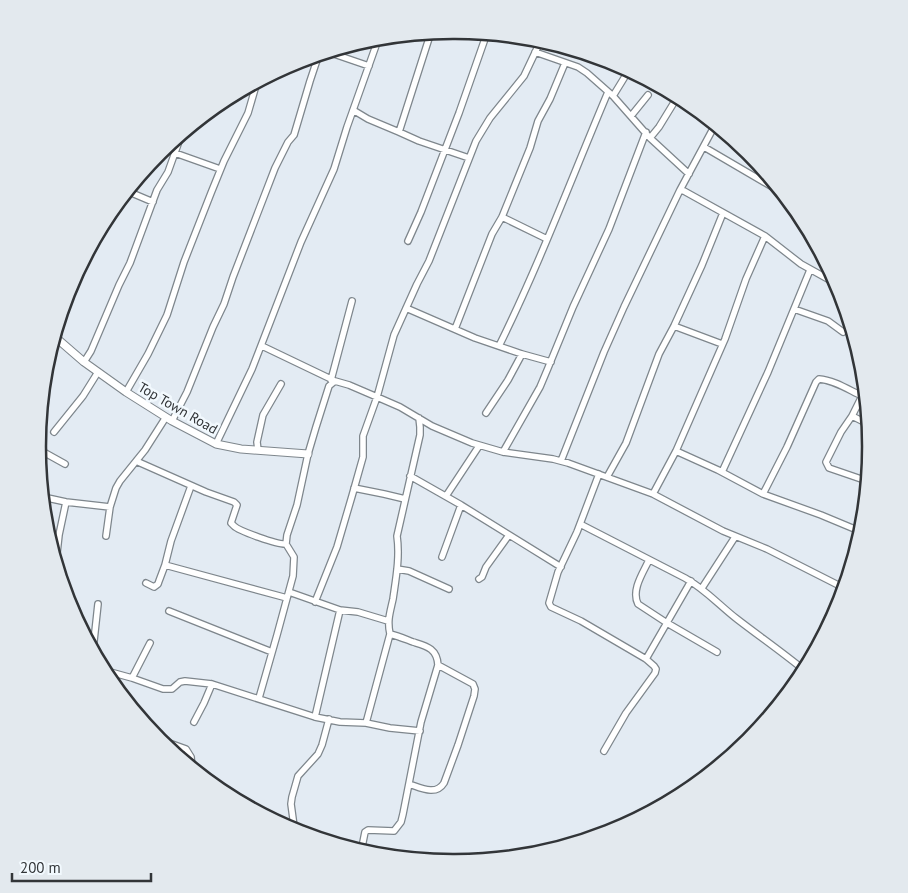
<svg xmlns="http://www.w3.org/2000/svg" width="908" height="893" font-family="'PT Sans',sans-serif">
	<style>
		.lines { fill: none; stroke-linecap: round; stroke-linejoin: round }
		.minor-casing { stroke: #7e868c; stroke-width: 8 }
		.tertiary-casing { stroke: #7e868c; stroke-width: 9 }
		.minor { stroke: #fff; stroke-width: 5.5 }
		.tertiary { stroke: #fff; stroke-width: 7 }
		.labels { text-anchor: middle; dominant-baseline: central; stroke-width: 5; stroke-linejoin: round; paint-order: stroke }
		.street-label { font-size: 14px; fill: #323538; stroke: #f2f9fe }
		.rim { fill: none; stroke: #323538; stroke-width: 2.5 }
	</style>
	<rect width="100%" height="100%" fill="#e3ebf3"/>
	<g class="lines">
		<g class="minor-casing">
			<path id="minor" d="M 328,52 L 369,66
				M 535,52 L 578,67 L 587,73 L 613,96 L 650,138 L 689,174
				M 613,96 L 629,70
				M 353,110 L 368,119 L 399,132 L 419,141 L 469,158
				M 631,116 L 648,95
				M 715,125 L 680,190 L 684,191 L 765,236 L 801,264 L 837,284
				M 399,132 L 431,32
				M 650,138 L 659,127 L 678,96
				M 704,147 L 781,192
				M 175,153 L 220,169
				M 127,191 L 153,202
				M 502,217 L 547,239
				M 408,241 L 421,212 L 459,113 L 487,33
				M 406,308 L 475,338 L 522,354 L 551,362
				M 794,309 L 828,321 L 843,332
				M 674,326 L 722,344
				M 455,329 L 492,234 L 502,217 L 530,148 L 538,121 L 550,99 L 565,63
				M 262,346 L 333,380
				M 499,346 C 540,263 572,177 608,92
				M 84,362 L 91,351 L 119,285 L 130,263 L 157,190 L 168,172 L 182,133
				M 331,380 L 352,301
				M 865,390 L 852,416 L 841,432 L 826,462 L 829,468 L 867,481
				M 126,392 L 148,354 L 167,315 L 184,262 L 211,193 L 224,161 L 248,113 L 257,82
				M 486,413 L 508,380 L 522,354
				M 852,416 L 868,424
				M 172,421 L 187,392 L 213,327 L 224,304 L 233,277 L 275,168 L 288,142 L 294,135 L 310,81 L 319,54
				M 54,432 L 83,396 L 98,372
				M 216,444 L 252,369 L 301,242 L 334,169 L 347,127 L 379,37
				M 38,449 L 65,464
				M 258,450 L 257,442 L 263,415 L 281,384
				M 676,451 L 718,470 L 763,494 L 821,515 L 857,530 L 859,529 L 863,522
				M 503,452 L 540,387 L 548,368 L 573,307 L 609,229 L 646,132
				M 136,461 L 206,492 L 234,502 L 237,505 L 231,523 C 232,524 233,525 234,526 C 239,531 278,545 286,544
				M 561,461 L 604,352 L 624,307 L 680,190
				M 722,472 L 768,372 L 810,270
				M 599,474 L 577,532 L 558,572 L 549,603 L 551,607 L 581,621 L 646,659 L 654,666 L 656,669 L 655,673 L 626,713 L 604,751
				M 410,476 L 461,505 L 561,567
				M 607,477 L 626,443 L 659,354 L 674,326 L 702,265 L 723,213
				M 354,488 L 384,494 L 405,499
				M 653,494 L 676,451 L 725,339 L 746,279 L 765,236
				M 763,494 L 787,447 L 816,382 L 819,379 C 834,380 849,390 862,396
				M 446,496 L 479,446
				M 43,497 L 66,502 L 110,507
				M 580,524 L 685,578 C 705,589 719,605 737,619 C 759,636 782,652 804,670
				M 106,536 L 110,507 L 116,488 L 120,481 L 145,450 L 166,417
				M 442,557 L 461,505
				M 649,560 C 643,573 631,590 638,604 L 667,623 L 717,652
				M 56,562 L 59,535 L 66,502
				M 165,565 L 287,598
				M 397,569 L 409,571 L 449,589
				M 479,579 L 482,577 L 486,567 L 509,535
				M 146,583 L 154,587 L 158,584 L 159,581 L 165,565 L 171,541 L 191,486
				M 702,588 L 735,537
				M 289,592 L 340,610 L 358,612 L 388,621
				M 315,602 L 337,547 L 352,496 L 363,457 L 363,436 L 377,397 L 394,335 L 417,284 L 429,261 L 476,141 L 490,118 L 524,76 L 541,40
				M 169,611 L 272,652
				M 93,650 L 98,604
				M 646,659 L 691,581
				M 103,670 L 132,678 L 163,689 L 172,689 L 180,682 L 185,681 L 212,684 L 315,717 L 340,722 L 366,723 L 390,728 L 420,731
				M 132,678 L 150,643
				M 259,698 L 277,635 L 293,576 L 294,557 L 286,544 L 287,535 L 297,505 L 308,454 L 316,427 L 329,386 L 335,381 L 349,385 L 377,397 L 400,407 L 432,426 L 472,443 L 503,452 L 553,459 L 568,463 L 653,494 L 723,531 L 767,549 L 844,588
				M 315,717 L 340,610
				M 194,722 L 204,703 L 212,684
				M 366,723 L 390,634 C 387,620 390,613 393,599 C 396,578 400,557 397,536 L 420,435 L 420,427 L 419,418
				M 158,739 L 186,749 L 191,757 L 192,767
				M 409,784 C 421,788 436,796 444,783 L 458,745 L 474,696 L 475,689 L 473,684 L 438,665
				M 293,830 L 294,826 L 291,804 L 292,797 L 298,776 L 318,754 L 322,745 L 329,719
				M 361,852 L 365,832 L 368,830 L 394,831 L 401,822 L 403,814 L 421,722 L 438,665 C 437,648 426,646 413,642 C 405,639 398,636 390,634"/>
		</g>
		<g class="tertiary-casing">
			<path id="tertiary" d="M 54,336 L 84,362 L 126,392 L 172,421 L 216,444 L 241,449 L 308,454"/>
		</g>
		<use href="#minor" class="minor"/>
		<use href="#tertiary" class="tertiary"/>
	</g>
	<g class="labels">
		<g class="street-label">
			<text transform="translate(178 408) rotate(30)">Top Town Road</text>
		</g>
	</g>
	<path d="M0 0H908V893H0ZM453 39H455A407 407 0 0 1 862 446V447A407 407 0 0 1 455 854H453A407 407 0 0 1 46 447V446A407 407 0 0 1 453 39Z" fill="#e3e9ee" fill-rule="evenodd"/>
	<path class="rim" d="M453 39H455A407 407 0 0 1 862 446V447A407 407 0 0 1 455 854H453A407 407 0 0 1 46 447V446A407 407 0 0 1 453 39Z"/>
	<path d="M12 873v8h139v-8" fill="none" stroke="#323538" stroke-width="2.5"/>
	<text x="20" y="873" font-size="15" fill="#323538" stroke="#f2f9fe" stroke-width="4" paint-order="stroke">200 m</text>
</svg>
